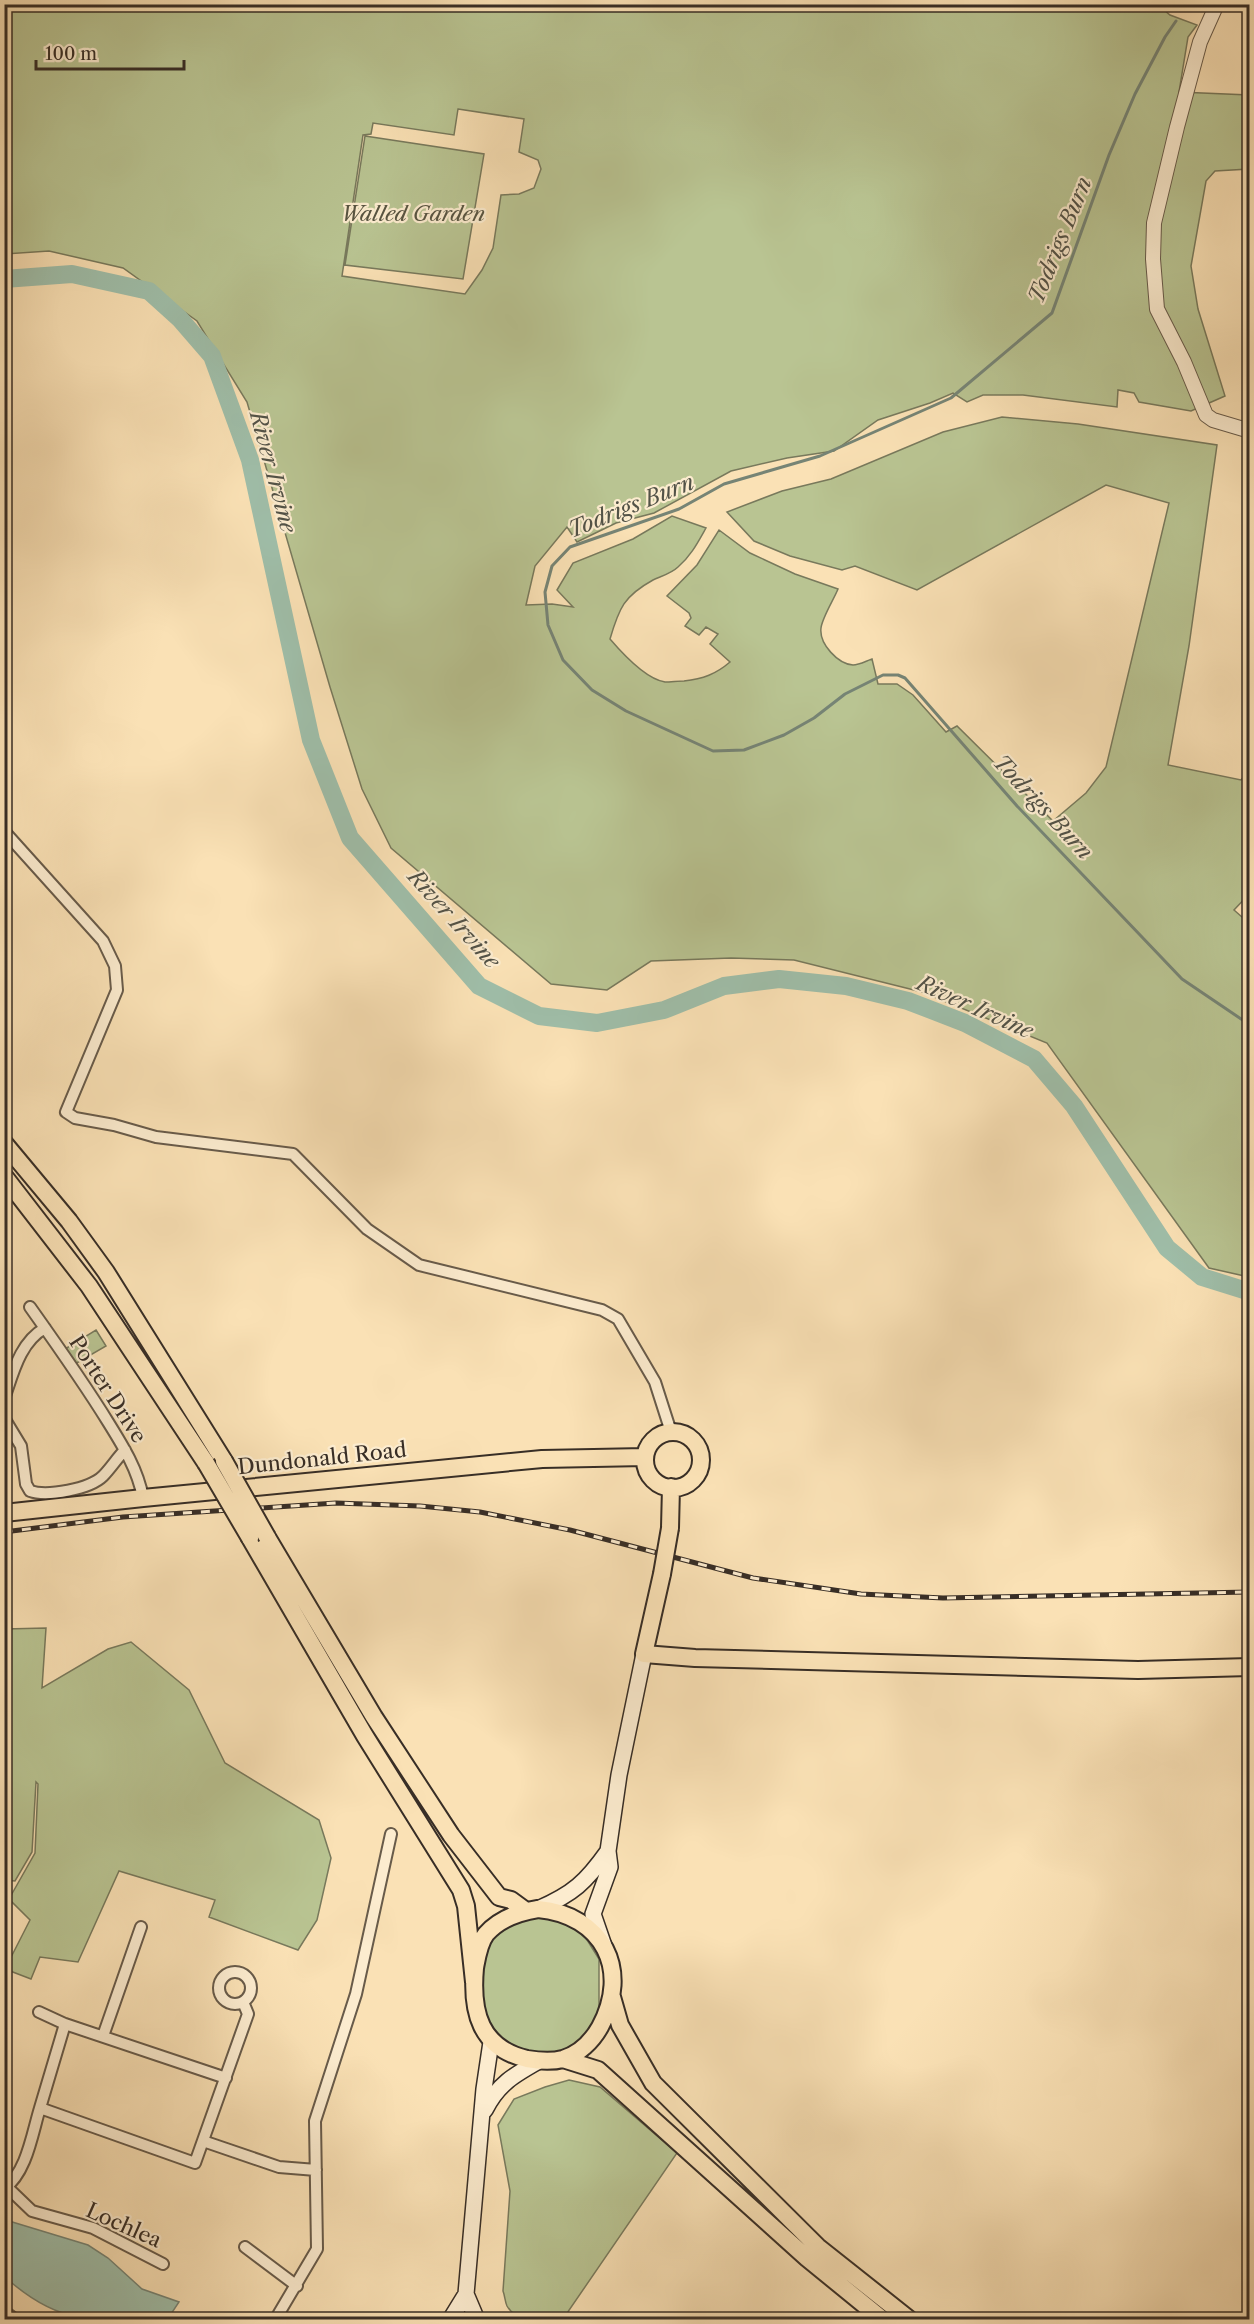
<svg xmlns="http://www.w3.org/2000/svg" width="1254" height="2324" font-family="'Libre Caslon Text',serif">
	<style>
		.green { fill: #b9c492; stroke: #78795c; stroke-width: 1.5; fill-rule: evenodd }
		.water { fill: #9fbea9; stroke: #768475; stroke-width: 1.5 }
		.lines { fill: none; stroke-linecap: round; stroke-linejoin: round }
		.stream { stroke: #768475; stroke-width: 3 }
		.river { stroke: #9fbea9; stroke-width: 18 }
		.minor-casing { stroke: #685b4a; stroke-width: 14 }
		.tertiary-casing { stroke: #685b4a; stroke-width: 16 }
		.secondary-casing { stroke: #382e26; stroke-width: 18 }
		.primary-casing { stroke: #382e26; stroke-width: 20 }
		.minor { stroke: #fceccf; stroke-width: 10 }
		.tertiary { stroke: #fceccf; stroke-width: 14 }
		.secondary { stroke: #fceccf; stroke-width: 15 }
		.primary { stroke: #fae1b5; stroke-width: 16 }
		.rail-casing { stroke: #382e26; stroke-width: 5 }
		.rail { stroke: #fceccf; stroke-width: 3; stroke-dasharray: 9; stroke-linecap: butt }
		.primary-bridge-casing { stroke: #382e26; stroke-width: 20; stroke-linecap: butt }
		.primary-bridge { stroke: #fae1b5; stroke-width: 16 }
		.labels { text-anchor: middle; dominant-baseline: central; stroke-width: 4.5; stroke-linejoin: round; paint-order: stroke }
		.park-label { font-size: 21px; font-style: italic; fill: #585441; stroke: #fceccf }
		.street-label { font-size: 21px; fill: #382e26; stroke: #fceccf }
		.water-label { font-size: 22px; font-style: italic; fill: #525247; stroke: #fceccf }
	</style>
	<rect width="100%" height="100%" fill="#fae1b5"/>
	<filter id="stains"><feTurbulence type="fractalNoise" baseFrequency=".00333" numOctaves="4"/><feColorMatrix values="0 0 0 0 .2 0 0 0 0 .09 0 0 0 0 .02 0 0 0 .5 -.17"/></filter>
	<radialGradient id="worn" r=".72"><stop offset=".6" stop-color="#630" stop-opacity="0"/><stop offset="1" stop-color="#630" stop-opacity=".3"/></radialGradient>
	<path class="green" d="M 1157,4 L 1170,15 L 1197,25 L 1188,37 L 1179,92 L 1249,95 L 1249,169 L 1215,171 L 1206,181 L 1191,266 L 1198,309 L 1225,396 L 1191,411 L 1139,402 L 1134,393 L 1118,390 L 1117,407 L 1023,395 L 983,395 L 967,402 L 953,393 L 930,403 L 878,420 L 834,451 L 787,458 L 731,471 L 654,513 L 616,523 L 577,542 L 567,527 L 535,566 L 526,605 L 552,604 L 573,607 L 557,590 L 573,563 L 633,539 L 672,516 L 706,528 C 698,542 691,556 678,567 C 672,573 662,576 653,580 C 624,596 619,608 610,639 C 622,653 645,679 665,682 C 671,682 678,681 684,681 C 703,679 716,674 730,662 L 710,644 L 718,634 L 706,627 L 699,635 L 685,626 L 691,618 L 689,613 L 667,596 L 697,565 L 719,530 L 750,553 L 795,574 L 838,589 C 834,599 822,618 821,628 C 819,644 838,664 853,665 C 859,665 866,661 872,659 L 878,684 L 897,684 L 913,695 L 946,732 L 957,726 L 1053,821 L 1086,793 L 1106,767 L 1169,503 L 1106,485 L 917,590 L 855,566 L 842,570 L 790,556 L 754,541 L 727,512 L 782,491 L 831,479 L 943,432 L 1002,417 L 1078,424 L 1217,445 L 1189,646 L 1168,765 L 1241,780 L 1249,770 L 1249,894 L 1234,910 L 1250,924 L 1249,1277 L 1209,1268 L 1047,1043 L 922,992 L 794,960 L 731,958 L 651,961 L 607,990 L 551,984 L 391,848 L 362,789 L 330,687 L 247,402 L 197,321 L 123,268 L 49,251 L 5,254 L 5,5 ZM 458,109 L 524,119 L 519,152 L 538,160 L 541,169 L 534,188 L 519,194 L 501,195 L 493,248 L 482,270 L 465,294 L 342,276 L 363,135 L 371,134 L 373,123 L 454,135 Z
		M 365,136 L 484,154 L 463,279 L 345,265 Z
		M 96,1330 L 106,1346 L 75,1364 L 65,1349 Z
		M 46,1628 L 42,1688 L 108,1649 L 131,1642 L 189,1690 L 225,1763 L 319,1820 L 331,1858 L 317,1920 L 298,1950 L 209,1917 L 215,1900 L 119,1871 L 78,1962 L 40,1957 L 31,1979 L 5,1969 L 30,1920 L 9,1899 L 35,1853 L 38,1784 L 36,1782 L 32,1852 L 15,1881 L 5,1880 L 5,1629 Z
		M 534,1918 L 558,1919 L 584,1935 L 599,1959 L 599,2022 L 571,2049 L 544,2056 L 516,2052 L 488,2023 L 480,1986 L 482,1951 L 505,1926 Z
		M 569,2080 L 600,2087 L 677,2153 L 563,2319 C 546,2320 517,2324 507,2306 C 505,2302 505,2296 503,2291 L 510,2191 L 498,2125 L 514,2099 L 545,2087 Z"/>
	<path class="water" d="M 9,2221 L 88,2245 L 108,2258 L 142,2289 L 179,2302 L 171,2314 C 156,2316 140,2313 124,2314 C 110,2314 92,2320 78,2317 C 50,2312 25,2295 5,2277 L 5,2222 Z"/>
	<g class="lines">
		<path class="stream" d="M 1185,9 L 1188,4
			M 1176,21 L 1165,37 L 1135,94 L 1109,155 L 1052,313 L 951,398 L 820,456 L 724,484 L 679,509 L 570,547 L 552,566 L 545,592 L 548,625 L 563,660 L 592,690 L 626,711 L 713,751 L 744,750 L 784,735 L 814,718 L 845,694 L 883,675 L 898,675 L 905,678 L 1017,806 L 1182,979 L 1250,1025"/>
		<path class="river" d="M 4,279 L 72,274 L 149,291 L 180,319 L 212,356 L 250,460 L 311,740 L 350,838 L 479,986 L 539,1016 L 597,1023 L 664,1010 L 724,986 L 779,979 L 846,986 L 908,1001 L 965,1023 L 1034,1059 L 1074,1106 L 1167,1248 L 1202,1277 L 1250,1292"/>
		<g class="minor-casing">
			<path id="minor" d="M 4,831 L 103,941 L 115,966 L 117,990 L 66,1112 L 75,1118 L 114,1125 L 156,1137 L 293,1154 L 367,1229 L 419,1265 L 602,1310 L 618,1319 L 655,1382 L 671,1432
				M 30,1307 C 57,1345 84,1383 108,1422 C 123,1446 138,1470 143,1498
				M 4,1399 C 13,1373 20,1342 45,1328
				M 4,1418 L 21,1446 L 26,1484 L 30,1491 C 47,1497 90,1489 103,1476 C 111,1468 117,1458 125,1450
				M219 1988a16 16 0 1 1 32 0a16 16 0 1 1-32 0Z
				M 39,2012 L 65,2024
				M 103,2036 L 141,1927
				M 226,2078 L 65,2024 L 40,2108 L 195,2163 L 248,2014 L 243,2002
				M 203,2141 L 279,2167 L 316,2170
				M 7,2187 L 32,2211 L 93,2228 L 163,2264
				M 4,2189 C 27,2172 32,2134 40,2108
				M 245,2247 L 297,2286
				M 4,2311 L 16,2320
				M 275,2320 L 317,2249 L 315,2121 L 356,1994 L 391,1834"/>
		</g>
		<g class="tertiary-casing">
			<path id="tertiary" d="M 1217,4 L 1200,42 L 1177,127 L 1154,223 L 1153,259 L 1157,309 L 1184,362 L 1206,415 L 1213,420 L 1250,431"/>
		</g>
		<g class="secondary-casing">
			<path id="secondary" d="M 538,1909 C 573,1894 586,1882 608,1851
				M 604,1946 L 593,1914 L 610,1867 L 608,1851 L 619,1775 L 644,1654
				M 485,2110 C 498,2084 514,2075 539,2061
				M 466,2294 L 477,2320
				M 450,2320 L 466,2294 L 484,2089 L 491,2042"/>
		</g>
		<g class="primary-casing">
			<path id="primary" d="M 4,1143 L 69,1221 L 106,1272 L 224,1461
				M 4,1176 L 89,1286 L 206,1463
				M645 1460a28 28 0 1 1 56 0a28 28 0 1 1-56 0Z
				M 4,1513 L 143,1498 L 542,1459 L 645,1457
				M 670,1528 L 671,1487
				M 267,1537 L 374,1717 L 451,1835 L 499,1897 L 511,1900 L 526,1911
				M 250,1538 L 365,1736 L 461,1890 L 466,1906 L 474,1982
				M 662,1574 L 644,1654 L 695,1658 L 1138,1670 L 1250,1667
				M 538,1909 C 603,1915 631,1970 600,2027 C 592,2041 579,2054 563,2059 C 552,2062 539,2061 527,2059 C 480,2048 471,2012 475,1968 C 477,1957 479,1943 486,1934 C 500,1918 519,1912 538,1909 Z
				M 612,1997 L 620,2025 L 653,2083 L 818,2247 L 910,2320
				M 563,2059 L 598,2070 L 807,2258 L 883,2320"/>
		</g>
		<use href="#minor" class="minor"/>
		<use href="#tertiary" class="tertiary"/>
		<use href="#secondary" class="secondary"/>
		<use href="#primary" class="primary"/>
		<g class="rail-casing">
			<path id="rail" d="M 4,1532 L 123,1517 L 336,1503 L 420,1506 L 480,1512 L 570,1530 L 753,1578 L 861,1594 L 943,1598 L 1250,1592"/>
		</g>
		<use href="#rail" class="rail"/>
		<g class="primary-bridge-casing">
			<path id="primary-bridge" d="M 224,1461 L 267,1537
				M 206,1463 L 250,1538
				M 662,1574 L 670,1528"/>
		</g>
		<use href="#primary-bridge" class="primary-bridge"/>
	</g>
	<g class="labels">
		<g class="park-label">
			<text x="413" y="213">Walled Garden</text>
		</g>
		<g class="street-label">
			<text transform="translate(108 1389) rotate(57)">Porter Drive</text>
			<text transform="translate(322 1458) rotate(-6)">Dundonald Road</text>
			<text transform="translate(124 2225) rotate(24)">Lochlea</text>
		</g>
		<g class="water-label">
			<text transform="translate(1060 240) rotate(-68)">Todrigs Burn</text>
			<text transform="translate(273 472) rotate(75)">River Irvine</text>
			<text transform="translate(631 506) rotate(-22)">Todrigs Burn</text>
			<text transform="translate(1043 807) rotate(47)">Todrigs Burn</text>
			<text transform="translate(454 919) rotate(48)">River Irvine</text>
			<text transform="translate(975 1007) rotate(24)">River Irvine</text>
		</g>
	</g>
	<rect width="1254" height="2324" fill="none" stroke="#fae1b5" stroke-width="24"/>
	<rect x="6" y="6" width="1242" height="2312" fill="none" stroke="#382e26" stroke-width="3"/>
	<rect x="12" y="12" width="1230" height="2300" fill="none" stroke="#382e26" stroke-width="1.5"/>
	<path d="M36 60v9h148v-9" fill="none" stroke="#382e26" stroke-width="3"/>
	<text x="45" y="60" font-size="18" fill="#382e26" stroke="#fceccf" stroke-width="4.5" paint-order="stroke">100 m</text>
	<rect width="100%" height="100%" filter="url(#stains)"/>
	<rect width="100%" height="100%" fill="url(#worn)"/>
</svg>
